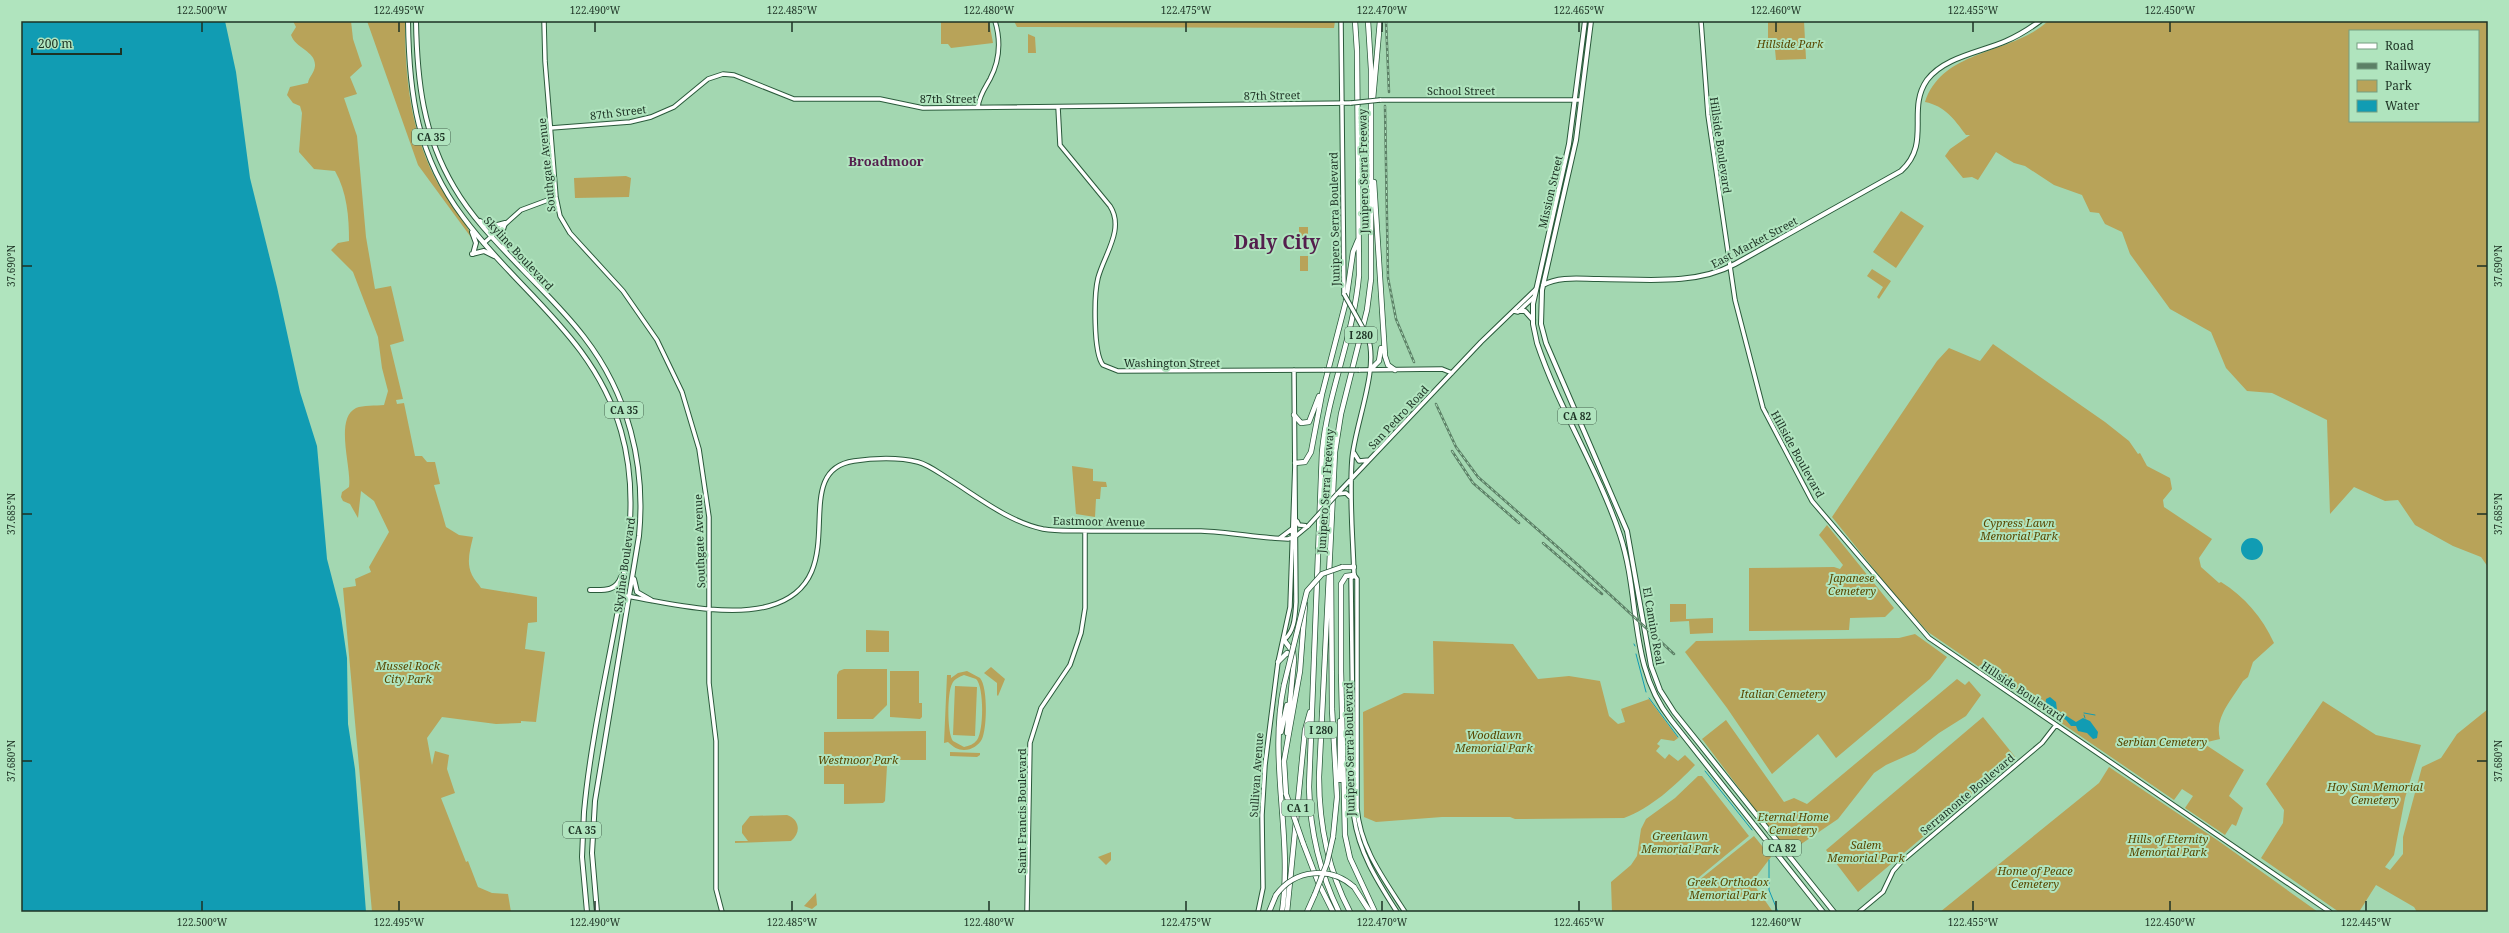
<svg xmlns="http://www.w3.org/2000/svg" width="2509" height="933" font-family="'Noto Serif',serif">
	<style>
		.green { fill: #b8a359; fill-rule: evenodd }
		.water { fill: #119cb3 }
		.lines { fill: none; stroke-linecap: round; stroke-linejoin: round }
		.stream { stroke: #119cb3; stroke-width: 1 }
		.secondary-casing { stroke: #2a5a3b; stroke-width: 5.5 }
		.primary-casing { stroke: #2a5a3b; stroke-width: 6 }
		.highway-casing { stroke: #2a5a3b; stroke-width: 6 }
		.secondary { stroke: #fff; stroke-width: 3.5 }
		.primary { stroke: #fff; stroke-width: 4 }
		.highway { stroke: #fff; stroke-width: 4.5 }
		.rail-casing { stroke: #5c8066; stroke-width: 2.5 }
		.rail { stroke: #b0e4be; stroke-width: 1; stroke-dasharray: 3; stroke-linecap: butt }
		.secondary-bridge-casing { stroke: #2a5a3b; stroke-width: 5.5; stroke-linecap: butt }
		.highway-bridge-casing { stroke: #2a5a3b; stroke-width: 6; stroke-linecap: butt }
		.secondary-bridge { stroke: #fff; stroke-width: 3.5 }
		.highway-bridge { stroke: #fff; stroke-width: 4.5 }
		.ticks { fill: none; stroke: #1d3224; stroke-width: 1.5 }
		.labels { text-anchor: middle; dominant-baseline: central; stroke-width: 4; stroke-linejoin: round; paint-order: stroke }
		.shield { fill: #b0e4be; stroke: #496752; stroke-width: 1 }
		.shield-label { font-size: 10px; font-weight: bold; fill: #1d3224 }
		.park-label { font-size: 11px; font-style: italic; fill: #594700; stroke: #b0e4be }
		.street-label { font-size: 11px; fill: #1d3224; stroke: #b0e4be }
		.quarter-label { font-size: 13px; font-weight: bold; fill: #541f4d; stroke: #b0e4be }
		.town-label { font-size: 19px; font-weight: bold; fill: #541f4d; stroke: #b0e4be }
		.neatline { fill: none; stroke: #1d3224; stroke-width: 1.5 }
		.ticks-label { font-size: 10px; text-anchor: middle; fill: #1d3224 }
	</style>
	<rect width="100%" height="100%" fill="#a3d7b1"/>
	<path class="green" d="M 293,21 L 351,21 L 353,39 L 362,66 L 350,77 L 357,94 L 344,98 L 357,136 L 366,237 L 375,289 L 391,286 L 404,341 L 390,345 L 403,399 L 396,400 L 397,404 L 404,403 L 415,456 L 422,456 L 427,462 L 435,462 L 440,484 L 434,485 L 446,527 L 459,535 L 473,537 C 470,550 466,563 472,575 C 474,580 479,584 481,588 L 537,597 L 537,622 L 528,623 L 525,649 L 545,652 L 536,722 L 521,721 L 521,723 L 496,724 L 442,717 L 427,738 L 432,765 L 435,751 L 449,755 L 447,769 L 455,793 L 441,798 L 466,862 L 468,861 L 478,887 L 492,893 L 508,894 L 511,912 L 372,912 L 343,588 L 356,586 L 355,579 L 371,572 L 369,567 L 389,532 L 374,501 L 361,491 L 358,518 L 350,504 L 343,501 L 341,497 L 342,492 L 349,487 C 352,468 334,419 356,408 C 363,405 376,406 384,405 L 388,391 L 382,368 L 378,337 L 353,272 L 331,250 L 338,243 L 349,241 C 349,217 347,192 335,171 L 314,169 L 299,152 L 302,113 L 300,106 L 293,103 L 287,95 L 290,87 L 308,83 C 309,76 314,74 315,66 C 316,51 296,49 291,35 L 296,27 Z
		M 367,21 L 405,21 C 405,76 410,128 435,178 C 442,193 471,228 473,240 L 418,165 Z
		M 941,21 L 989,21 L 993,43 L 951,48 L 948,44 L 941,44 Z
		M 1014,21 L 1335,21 L 1334,28 L 1033,27 L 1017,27 Z
		M 1768,21 L 1804,21 L 1806,59 L 1776,60 L 1774,39 L 1768,38 Z
		M 2048,21 L 2488,21 L 2488,567 L 2481,557 L 2453,546 L 2415,525 L 2398,500 L 2385,501 L 2354,487 L 2330,514 L 2327,420 L 2272,393 L 2247,391 L 2226,368 L 2211,332 L 2170,309 L 2130,254 L 2122,232 L 2105,224 L 2099,213 L 2090,212 L 2082,195 L 2054,185 L 2025,166 L 2014,163 L 1996,152 L 1978,180 L 1972,177 L 1963,178 L 1945,156 L 1950,149 L 1970,135 L 1966,135 C 1954,119 1945,106 1925,102 C 1943,48 2012,55 2048,21 ZM 2350,31 L 2478,31 L 2478,121 L 2350,121 Z
		M 1028,34 L 1035,37 L 1036,53 L 1028,53 Z
		M 626,176 L 631,178 L 629,197 L 575,198 L 574,178 Z
		M 1901,211 L 1924,226 L 1896,268 L 1873,252 Z
		M 1299,227 L 1308,227 L 1308,243 L 1299,243 Z
		M 1300,256 L 1308,256 L 1308,271 L 1300,271 Z
		M 1872,269 L 1891,281 L 1879,299 L 1877,297 L 1883,287 L 1867,276 Z
		M 1993,344 L 2105,422 L 2129,441 L 2138,454 L 2140,453 L 2147,466 L 2170,478 L 2172,489 L 2163,500 L 2164,507 L 2212,539 L 2199,558 L 2201,567 L 2219,583 L 2221,582 C 2245,597 2262,617 2274,643 L 2253,662 L 2248,677 L 2243,681 C 2232,700 2214,717 2220,739 L 2203,743 L 2244,770 L 2229,796 L 2243,808 L 2236,826 L 2232,824 L 2225,835 L 2185,808 L 2193,796 L 2182,789 L 2174,800 L 1928,632 L 1894,594 L 1832,517 L 1937,361 L 1949,348 L 1980,361 Z
		M 1072,466 L 1093,469 L 1093,481 L 1106,482 L 1107,487 L 1101,487 L 1100,499 L 1096,499 L 1095,517 L 1076,514 Z
		M 1827,525 L 1894,608 L 1885,617 L 1850,618 L 1849,630 L 1749,631 L 1749,568 L 1834,567 L 1840,569 L 1843,565 L 1819,535 Z
		M 1670,604 L 1686,604 L 1686,619 L 1713,618 L 1713,633 L 1690,634 L 1689,621 L 1670,622 Z
		M 866,630 L 889,631 L 889,652 L 866,652 Z
		M 1915,634 L 1947,657 L 1930,679 L 1836,758 L 1818,734 L 1772,774 L 1727,708 L 1685,652 L 1696,641 L 1899,638 Z
		M 1433,641 L 1513,644 L 1538,679 L 1569,676 L 1600,681 L 1609,716 L 1618,724 L 1625,722 L 1621,709 L 1649,699 L 1678,738 L 1674,741 L 1661,739 L 1657,744 L 1660,746 L 1656,751 L 1665,759 L 1669,754 L 1678,761 L 1685,755 L 1695,765 C 1675,786 1651,808 1624,818 L 1515,819 L 1510,817 L 1442,817 L 1376,822 L 1364,817 L 1363,712 L 1404,693 L 1434,694 Z
		M 991,667 L 1005,679 L 998,696 L 997,695 L 997,683 L 984,673 Z
		M 844,669 L 887,669 L 887,705 L 873,719 L 837,719 L 837,675 L 839,671 Z
		M 890,671 L 919,671 L 919,703 L 922,703 L 922,717 L 920,719 L 890,717 Z
		M 967,671 L 980,678 C 988,687 987,728 982,739 C 979,745 972,750 964,750 C 958,750 953,747 948,742 L 944,743 L 947,675 L 951,675 L 951,678 L 958,673 ZM 964,675 L 976,679 C 984,686 984,730 977,740 C 974,744 969,746 964,747 L 953,741 C 947,734 947,693 952,684 C 954,679 959,677 964,675 Z
		M 1957,679 L 1965,685 L 1969,681 L 1981,695 L 1966,716 L 1939,733 L 1915,752 L 1886,765 L 1874,773 L 1838,819 L 1788,853 L 1702,739 L 1726,720 L 1784,802 L 1794,798 L 1807,804 Z
		M 955,686 L 977,687 L 975,736 L 953,735 Z
		M 2323,701 L 2376,735 L 2421,745 L 2405,798 L 2394,855 L 2385,867 L 2390,870 L 2403,854 L 2403,837 L 2422,767 L 2441,758 L 2457,734 L 2488,709 L 2488,912 L 2417,912 L 2414,907 L 2376,885 L 2359,912 L 2339,912 L 2261,858 L 2283,823 L 2284,810 L 2266,784 Z
		M 1983,717 L 2016,758 L 1858,892 L 1826,850 Z
		M 926,731 L 926,760 L 895,760 L 887,766 L 885,801 L 883,803 L 844,804 L 844,784 L 824,784 L 824,732 Z
		M 950,752 L 980,753 L 980,755 L 977,757 L 950,756 Z
		M 2109,767 L 2220,842 L 2318,912 L 1940,912 L 2099,783 Z
		M 1698,776 L 1702,776 L 1749,836 L 1686,888 L 1688,889 L 1754,836 L 1771,857 L 1752,882 L 1773,912 L 1612,912 L 1611,882 L 1631,865 L 1637,856 L 1641,829 L 1646,819 L 1675,798 Z
		M 787,815 C 799,819 802,832 791,841 L 735,843 L 735,841 L 748,841 L 742,833 L 742,826 L 750,816 Z
		M 1111,852 L 1111,860 L 1106,865 L 1098,857 Z
		M 816,893 L 817,905 L 812,909 L 804,906 Z"/>
	<path class="water" d="M 21,21 L 225,21 L 236,72 L 250,178 L 277,287 L 300,392 L 317,446 L 327,559 L 340,609 L 347,658 L 348,724 L 355,769 L 366,912 L 21,912 Z
		M2241 549a11 11 0 1 1 22 0a11 11 0 1 1-22 0Z
		M 2050,697 L 2056,702 L 2057,710 L 2076,722 L 2083,718 L 2090,721 L 2098,732 L 2097,738 L 2093,739 L 2087,733 L 2078,731 L 2076,726 L 2071,726 L 2066,720 L 2045,708 L 2046,699 Z"/>
	<g class="lines">
		<path class="stream" d="M 1634,644 L 1635,646
			M 1636,654 L 1646,692
			M 1649,698 L 1678,737
			M 2084,713 L 2095,715
			M 2084,715 L 2085,718
			M 1705,771 L 1752,830
			M 1769,860 L 1769,890 L 1778,912"/>
		<g class="secondary-casing">
			<path id="secondary" d="M 544,21 L 545,61 L 556,197 L 560,216 L 570,233 L 623,291 L 657,340 L 682,392 L 699,449 L 709,517 L 709,683 L 716,741 L 716,889 L 722,912
				M 1341,21 L 1344,294
				M 1701,21 L 1708,115 L 1735,300 L 1763,408 L 1812,501 L 1929,638 L 2330,912
				M 1380,100 L 1581,100
				M 978,107 C 979,96 985,88 990,79 C 1000,60 1001,41 995,21
				M 1058,107 L 1060,145 L 1110,206 C 1125,229 1104,255 1098,278 C 1094,294 1093,353 1103,365 L 1118,371 L 1324,370
				M 551,128 L 630,122 L 651,117 L 674,107 L 708,79 L 723,74 L 734,75 L 794,99 L 880,99 L 923,108 L 1351,103
				M 484,243 L 521,210 L 556,197
				M 1514,311 L 1518,312 L 1534,297
				M 1368,337 C 1379,370 1355,424 1352,459 C 1349,498 1353,537 1354,575 L 1357,579 L 1357,808 C 1360,848 1384,879 1405,912
				M 1359,370 L 1442,369 L 1452,373
				M 1354,453 L 1359,461 L 1369,460
				M 1337,494 L 1481,342 L 1536,289
				M 1337,494 L 1346,493 L 1351,498
				M 1297,521 L 1299,525 L 1308,526
				M 1280,538 L 1292,529
				M 1354,575 L 1351,579 L 1354,817 C 1359,853 1378,882 1397,912
				M 620,595 C 664,602 726,618 769,606 C 859,581 784,471 854,461 C 873,458 899,457 918,462 C 929,465 939,473 949,479 C 978,497 1009,522 1043,529 C 1060,532 1077,530 1094,531 C 1130,531 1166,531 1201,531 C 1230,532 1259,538 1288,539 L 1296,536 L 1308,526
				M 1284,640 C 1295,631 1295,615 1296,602 L 1294,370
				M 1027,912 L 1030,743 L 1041,708 L 1070,665 L 1081,633 L 1085,608 L 1085,531
				M 1258,912 L 1263,888 L 1262,815 L 1265,765 L 1278,662 L 1290,607 L 1295,463
				M 1859,912 L 1883,892 L 1893,871 L 1901,862 L 2042,743 L 2056,725"/>
		</g>
		<g class="primary-casing">
			<path id="primary" d="M 408,21 C 409,95 417,156 463,217 C 517,291 594,337 621,431 C 639,493 628,553 617,615 C 605,680 590,746 584,812 L 582,857 L 587,912
				M 416,21 C 417,80 423,135 454,187 C 472,218 498,244 523,270 C 544,292 566,313 584,337 C 628,394 646,464 639,536 L 595,801 L 592,853 L 597,912
				M 1585,21 L 1569,144 L 1533,304 L 1533,324 L 1537,343 C 1559,409 1598,469 1620,535 C 1641,598 1628,666 1671,720 L 1823,912
				M 1591,21 L 1576,140 L 1542,290 L 1541,324 L 1546,343 L 1627,531 L 1651,666 L 1660,690 L 1674,712 L 1834,912
				M 480,221 L 490,227 L 505,223
				M 505,223 L 501,236 L 506,249
				M 472,232 L 476,243 L 473,254
				M 472,254 L 484,251 L 494,256
				M 1543,285 C 1560,276 1580,279 1598,279 C 1643,279 1694,286 1735,264 L 1901,171 C 1932,143 1906,110 1927,80 C 1944,57 1981,52 2006,41 C 2018,36 2029,29 2040,21
				M 1520,311 L 1525,311 L 1533,320
				M 634,579 L 637,592 L 651,600
				M 590,590 C 603,590 616,592 621,577"/>
		</g>
		<g class="highway-casing">
			<path id="highway" d="M 1373,99 L 1380,21
				M 1374,182 L 1385,356 L 1388,365 L 1395,370
				M 1370,370 L 1379,361 L 1381,348
				M 1294,415 L 1301,423 L 1309,422 L 1319,396
				M 1295,463 L 1305,462 L 1311,452 L 1322,394 L 1346,301 L 1353,252 L 1358,240
				M 1342,567 L 1354,567
				M 1331,570 L 1332,709 L 1337,797 L 1333,837
				M 1284,640 L 1293,652 L 1294,660 L 1287,733
				M 1278,662 L 1287,653 L 1293,656
				M 1341,671 L 1345,835 L 1350,858 L 1375,912
				M 1341,674 L 1341,584 L 1346,576 L 1354,575
				M 1281,732 L 1287,705
				M 1340,780 L 1340,721
				M 1286,794 L 1284,761 L 1300,671 L 1305,604
				M 1303,843 L 1318,882 L 1333,912
				M 1354,887 L 1370,912
				M 1269,912 L 1276,895
				M 1282,912 C 1293,836 1268,761 1284,685
				M 1287,912 L 1305,730 L 1310,712
				M 1307,912 L 1315,894
				M 1339,912 C 1320,873 1310,831 1309,787 L 1322,452 C 1328,391 1354,335 1359,275 L 1357,51 L 1355,21
				M 1350,912 C 1328,870 1319,824 1319,777 L 1335,452 L 1341,414 L 1367,310 L 1371,279 L 1371,69 L 1368,21"/>
		</g>
		<use href="#secondary" class="secondary"/>
		<use href="#primary" class="primary"/>
		<use href="#highway" class="highway"/>
		<g class="rail-casing">
			<path id="rail" d="M 1386,21 L 1389,92
				M 1385,106 L 1388,278 L 1396,319 L 1414,362
				M 1436,404 L 1456,447 L 1478,477 L 1578,565 L 1674,654
				M 1452,451 L 1473,483 L 1519,523
				M 1543,543 L 1602,594"/>
		</g>
		<use href="#rail" class="rail"/>
		<g class="secondary-bridge-casing">
			<path id="secondary-bridge" d="M 1351,103 L 1380,100
				M 1344,294 L 1368,337
				M 1324,370 L 1359,370
				M 1308,526 L 1337,494"/>
		</g>
		<g class="highway-bridge-casing">
			<path id="highway-bridge" d="M 1284,685 L 1307,591 L 1322,574 L 1342,567
				M 1286,794 L 1303,843
				M 1315,894 L 1327,863 L 1333,837
				M 1276,895 C 1295,869 1330,866 1354,887"/>
		</g>
		<use href="#secondary-bridge" class="secondary-bridge"/>
		<use href="#highway-bridge" class="highway-bridge"/>
	</g>
	<path class="ticks" d="M 202,22 L 202,32M 399,22 L 399,32M 595,22 L 595,32M 792,22 L 792,32M 989,22 L 989,32M 1186,22 L 1186,32M 1382,22 L 1382,32M 1579,22 L 1579,32M 1776,22 L 1776,32M 1973,22 L 1973,32M 2170,22 L 2170,32M 22,266 L 32,266M 2477,266 L 2487,266M 22,514 L 32,514M 2477,514 L 2487,514M 22,761 L 32,761M 2477,761 L 2487,761M 202,901 L 202,911M 399,901 L 399,911M 595,901 L 595,911M 792,901 L 792,911M 989,901 L 989,911M 1186,901 L 1186,911M 1382,901 L 1382,911M 1579,901 L 1579,911M 1776,901 L 1776,911M 1973,901 L 1973,911M 2170,901 L 2170,911M 2366,901 L 2366,911"/>
	<g class="labels">
		<g class="shield">
			<rect x="412" y="129" width="38" height="16" rx="3"/>
			<rect x="1345" y="327" width="32" height="16" rx="3"/>
			<rect x="605" y="402" width="38" height="16" rx="3"/>
			<rect x="1558" y="408" width="38" height="16" rx="3"/>
			<rect x="1305" y="722" width="32" height="16" rx="3"/>
			<rect x="1282" y="800" width="32" height="16" rx="3"/>
			<rect x="563" y="822" width="38" height="16" rx="3"/>
			<rect x="1763" y="840" width="38" height="16" rx="3"/>
		</g>
		<g class="shield-label">
			<text x="431" y="137">CA 35</text>
			<text x="1361" y="335">I 280</text>
			<text x="624" y="410">CA 35</text>
			<text x="1577" y="416">CA 82</text>
			<text x="1321" y="730">I 280</text>
			<text x="1298" y="808">CA 1</text>
			<text x="582" y="830">CA 35</text>
			<text x="1782" y="848">CA 82</text>
		</g>
		<g class="park-label">
			<text x="1790" y="43">Hillside Park</text>
			<text x="2019" y="522">Cypress Lawn<tspan x="2019" dy="13">Memorial Park</tspan></text>
			<text x="1852" y="577">Japanese<tspan x="1852" dy="13">Cemetery</tspan></text>
			<text x="408" y="665">Mussel Rock<tspan x="408" dy="13">City Park</tspan></text>
			<text x="1783" y="693">Italian Cemetery</text>
			<text x="1494" y="734">Woodlawn<tspan x="1494" dy="13">Memorial Park</tspan></text>
			<text x="2162" y="741">Serbian Cemetery</text>
			<text x="858" y="759">Westmoor Park</text>
			<text x="2375" y="786">Hoy Sun Memorial<tspan x="2375" dy="13">Cemetery</tspan></text>
			<text x="1793" y="816">Eternal Home<tspan x="1793" dy="13">Cemetery</tspan></text>
			<text x="1680" y="835">Greenlawn<tspan x="1680" dy="13">Memorial Park</tspan></text>
			<text x="2168" y="838">Hills of Eternity<tspan x="2168" dy="13">Memorial Park</tspan></text>
			<text x="1866" y="844">Salem<tspan x="1866" dy="13">Memorial Park</tspan></text>
			<text x="2035" y="870">Home of Peace<tspan x="2035" dy="13">Cemetery</tspan></text>
			<text x="1728" y="881">Greek Orthodox<tspan x="1728" dy="13">Memorial Park</tspan></text>
		</g>
		<g class="street-label">
			<text x="1461" y="90">School Street</text>
			<text transform="translate(1272 95) rotate(-1)">87th Street</text>
			<text x="948" y="98">87th Street</text>
			<text transform="translate(618 112) rotate(-7)">87th Street</text>
			<text transform="translate(1721 145) rotate(82)">Hillside Boulevard</text>
			<text transform="translate(546 165) rotate(-96)">Southgate Avenue</text>
			<text transform="translate(1363 171) rotate(-91)">Junipero Serra Freeway</text>
			<text transform="translate(1550 192) rotate(-77)">Mission Street</text>
			<text transform="translate(1334 219) rotate(-91)">Junipero Serra Boulevard</text>
			<text transform="translate(1754 242) rotate(-28)">East Market Street</text>
			<text transform="translate(519 253) rotate(47)">Skyline Boulevard</text>
			<text x="1172" y="362">Washington Street</text>
			<text transform="translate(1398 417) rotate(-47)">San Pedro Road</text>
			<text transform="translate(1798 454) rotate(61)">Hillside Boulevard</text>
			<text transform="translate(1325 491) rotate(-86)">Junipero Serra Freeway</text>
			<text transform="translate(1099 521) rotate(1)">Eastmoor Avenue</text>
			<text transform="translate(699 541) rotate(-92)">Southgate Avenue</text>
			<text transform="translate(624 565) rotate(-82)">Skyline Boulevard</text>
			<text transform="translate(1654 626) rotate(80)">El Camino Real</text>
			<text transform="translate(2023 691) rotate(34)">Hillside Boulevard</text>
			<text transform="translate(1349 749) rotate(-91)">Junipero Serra Boulevard</text>
			<text transform="translate(1256 775) rotate(-86)">Sullivan Avenue</text>
			<text transform="translate(1967 794) rotate(-40)">Serramonte Boulevard</text>
			<text transform="translate(1021 811) rotate(-90)">Saint Francis Boulevard</text>
		</g>
		<g class="quarter-label">
			<text x="886" y="161">Broadmoor</text>
		</g>
		<g class="town-label">
			<text x="1277" y="242">Daly City</text>
		</g>
	</g>
	<rect width="2509" height="933" fill="none" stroke="#b0e4be" stroke-width="44"/>
	<rect x="2349" y="30" width="130" height="92" fill="#b0e4be" stroke="#759d80"/>
	<rect x="2357" y="43" width="20" height="6" fill="#ffffff" stroke="#759d80"/>
	<text x="2385" y="50" font-size="12" fill="#1d3224">Road</text>
	<rect x="2357" y="63" width="20" height="6" fill="#5c8066" stroke="#759d80"/>
	<text x="2385" y="70" font-size="12" fill="#1d3224">Railway</text>
	<rect x="2357" y="80" width="20" height="12" fill="#b8a359" stroke="#759d80"/>
	<text x="2385" y="90" font-size="12" fill="#1d3224">Park</text>
	<rect x="2357" y="100" width="20" height="12" fill="#119cb3" stroke="#759d80"/>
	<text x="2385" y="110" font-size="12" fill="#1d3224">Water</text>
	<path d="M32 48v6h89v-6" fill="none" stroke="#1d3224" stroke-width="2"/>
	<text x="38" y="48" font-size="12" fill="#1d3224" stroke="#b0e4be" stroke-width="3" paint-order="stroke">200 m</text>
	<rect x="22" y="22" width="2465" height="889" class="neatline"/>
	<g class="ticks-label">
		<text x="202" y="14">122.500°W</text>
		<text x="399" y="14">122.495°W</text>
		<text x="595" y="14">122.490°W</text>
		<text x="792" y="14">122.485°W</text>
		<text x="989" y="14">122.480°W</text>
		<text x="1186" y="14">122.475°W</text>
		<text x="1382" y="14">122.470°W</text>
		<text x="1579" y="14">122.465°W</text>
		<text x="1776" y="14">122.460°W</text>
		<text x="1973" y="14">122.455°W</text>
		<text x="2170" y="14">122.450°W</text>
		<text transform="translate(11 266) rotate(-90)" y="4">37.690°N</text>
		<text transform="translate(2498 266) rotate(-90)" y="4">37.690°N</text>
		<text transform="translate(11 514) rotate(-90)" y="4">37.685°N</text>
		<text transform="translate(2498 514) rotate(-90)" y="4">37.685°N</text>
		<text transform="translate(11 761) rotate(-90)" y="4">37.680°N</text>
		<text transform="translate(2498 761) rotate(-90)" y="4">37.680°N</text>
		<text x="202" y="926">122.500°W</text>
		<text x="399" y="926">122.495°W</text>
		<text x="595" y="926">122.490°W</text>
		<text x="792" y="926">122.485°W</text>
		<text x="989" y="926">122.480°W</text>
		<text x="1186" y="926">122.475°W</text>
		<text x="1382" y="926">122.470°W</text>
		<text x="1579" y="926">122.465°W</text>
		<text x="1776" y="926">122.460°W</text>
		<text x="1973" y="926">122.455°W</text>
		<text x="2170" y="926">122.450°W</text>
		<text x="2366" y="926">122.445°W</text>
	</g>
</svg>
